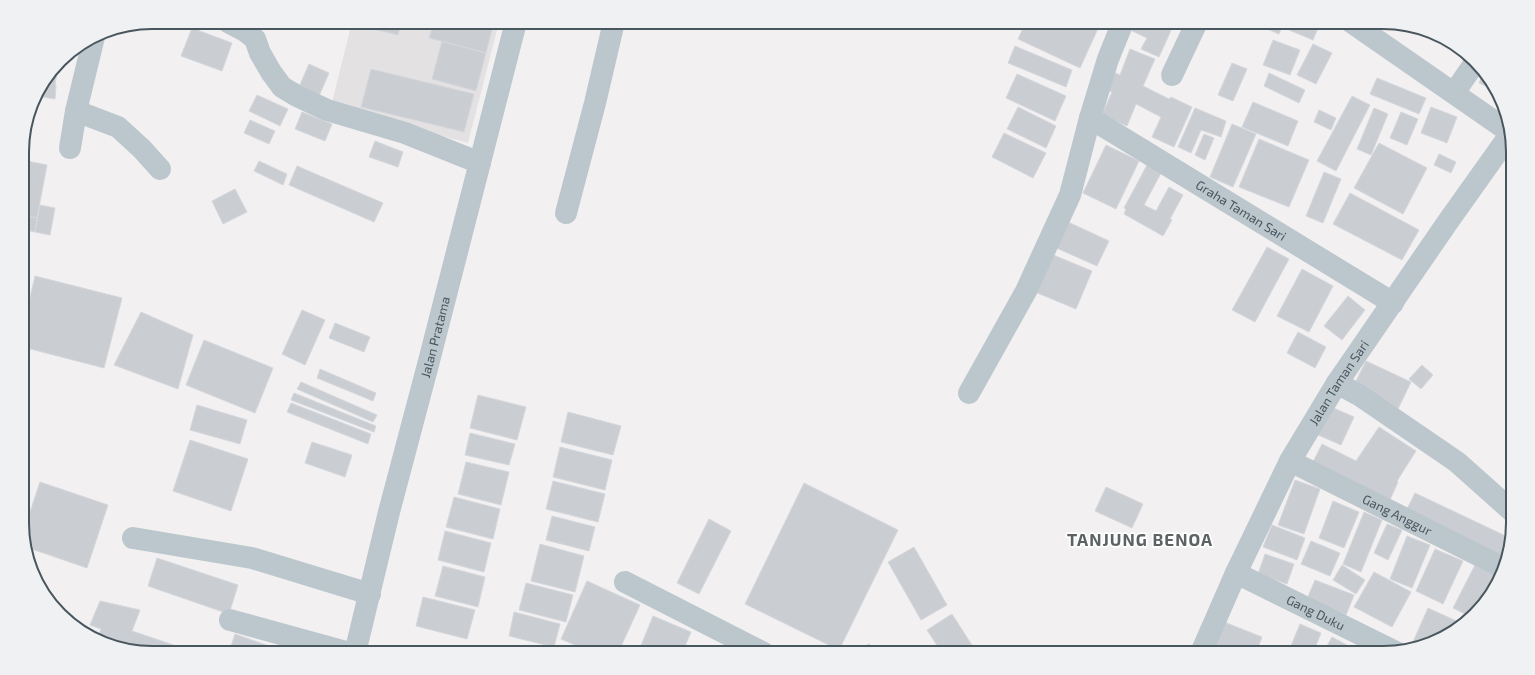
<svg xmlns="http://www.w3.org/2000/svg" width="1535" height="675" font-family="'Exo 2',sans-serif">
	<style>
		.education { fill: #e4e1e3 }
		.building { fill: #caced3; stroke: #d4d7dc }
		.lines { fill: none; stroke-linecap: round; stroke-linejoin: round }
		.minor { stroke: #bcc7cd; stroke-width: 22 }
		.labels { text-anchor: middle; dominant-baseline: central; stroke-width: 3.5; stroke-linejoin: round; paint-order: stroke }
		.street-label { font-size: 13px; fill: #48565e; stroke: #fff }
		.district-label { font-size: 17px; font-weight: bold; letter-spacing: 1px; fill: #5d6265; stroke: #fff }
		.rim { fill: none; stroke: #48565e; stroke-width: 2 }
	</style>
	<rect width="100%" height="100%" fill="#f3f0f1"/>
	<path class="education" d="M 352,22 L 499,22 L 468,143 L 331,106 Z"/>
	<path class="building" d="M 352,22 L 401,22 L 398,35 L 352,24 Z
		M 434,22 L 494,22 L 486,53 L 429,38 Z
		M 1026,22 L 1101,22 L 1080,68 L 1018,39 Z
		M 1126,22 L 1164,22 L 1173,26 L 1159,57 L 1141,49 L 1147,38 L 1124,27 Z
		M 1250,22 L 1284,22 L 1279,34 Z
		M 1293,22 L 1308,22 L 1319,26 L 1313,40 L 1289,30 Z
		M 192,28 L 232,43 L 222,71 L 181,56 Z
		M 1273,40 L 1300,50 L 1290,75 L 1263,65 Z
		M 442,41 L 486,53 L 476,91 L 432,79 Z
		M 1313,44 L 1332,53 L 1316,84 L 1297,75 Z
		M 1015,46 L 1072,70 L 1066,87 L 1008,63 Z
		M 1130,49 L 1155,59 L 1143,86 L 1169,99 L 1171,97 L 1192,107 L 1174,147 L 1152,137 L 1161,117 L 1136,104 L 1127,126 L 1102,115 L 1112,92 L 1103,88 L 1111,71 L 1120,75 Z
		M 1232,63 L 1247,69 L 1233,101 L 1218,95 Z
		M 309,64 L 329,73 L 319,96 L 299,87 Z
		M 58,65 L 55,85 L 56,85 L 55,99 L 37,96 L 34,114 L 30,113 L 35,95 Z
		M 371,69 L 474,94 L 464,132 L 361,107 Z
		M 1484,71 L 1486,73 L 1492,89 L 1479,83 Z
		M 1269,73 L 1305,90 L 1299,103 L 1264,86 Z
		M 1017,74 L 1066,96 L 1055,121 L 1006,98 Z
		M 1377,78 L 1426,98 L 1419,114 L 1370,94 Z
		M 257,95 L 288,109 L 280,126 L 249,111 Z
		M 1352,96 L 1370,105 L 1336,171 L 1317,161 Z
		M 1253,102 L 1298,121 L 1288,146 L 1242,127 Z
		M 1018,107 L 1056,126 L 1046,148 L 1007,129 Z
		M 1431,107 L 1457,117 L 1447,143 L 1421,133 Z
		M 1195,108 L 1226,121 L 1221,137 L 1201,130 L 1191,153 L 1178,147 Z
		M 1374,108 L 1388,114 L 1371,155 L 1357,149 Z
		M 1319,110 L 1336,118 L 1331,130 L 1314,122 Z
		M 302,112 L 332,124 L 325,141 L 295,129 Z
		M 1401,112 L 1418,119 L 1407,145 L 1390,138 Z
		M 250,120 L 275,131 L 269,144 L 244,133 Z
		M 1232,124 L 1256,134 L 1233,187 L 1210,177 Z
		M 1004,133 L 1046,153 L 1033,178 L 992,157 Z
		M 1204,134 L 1214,138 L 1205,160 L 1195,155 Z
		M 1259,139 L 1309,160 L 1289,207 L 1239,187 Z
		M 375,141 L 403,152 L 398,167 L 369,157 Z
		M 1379,143 L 1427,168 L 1403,214 L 1354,188 Z
		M 1106,145 L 1139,161 L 1116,209 L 1083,193 Z
		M 1439,154 L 1456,162 L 1451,173 L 1434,165 Z
		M 22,160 L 47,165 L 37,218 L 22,215 Z
		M 259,161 L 287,174 L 283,185 L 254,171 Z
		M 1147,165 L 1161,173 L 1144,205 L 1156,211 L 1169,187 L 1183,195 L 1170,219 L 1172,220 L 1163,236 L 1124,214 L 1126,209 L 1124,208 Z
		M 297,166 L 383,203 L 374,222 L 289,185 Z
		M 1324,172 L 1341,179 L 1323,223 L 1306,216 Z
		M 235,189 L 247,212 L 223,224 L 212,201 Z
		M 1350,193 L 1419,230 L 1402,260 L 1333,224 Z
		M 40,205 L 55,208 L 50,235 L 35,232 Z
		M 22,215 L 37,218 L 35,232 L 22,229 Z
		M 1066,221 L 1109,241 L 1097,266 L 1054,247 Z
		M 1267,247 L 1289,259 L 1255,322 L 1232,310 Z
		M 1051,254 L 1092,271 L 1076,309 L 1035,292 Z
		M 1302,269 L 1333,286 L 1309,332 L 1277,316 Z
		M 35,276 L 122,298 L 104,368 L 23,347 L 23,328 Z
		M 1348,296 L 1365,310 L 1342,340 L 1324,326 Z
		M 302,310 L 325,320 L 305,365 L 282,354 Z
		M 141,312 L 193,335 L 178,389 L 114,365 Z
		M 335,323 L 370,337 L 364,352 L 329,338 Z
		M 1298,332 L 1326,347 L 1315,368 L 1287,353 Z
		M 204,340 L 273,368 L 255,413 L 186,385 Z
		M 1366,361 L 1411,382 L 1397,411 L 1352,389 Z
		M 1422,365 L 1433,375 L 1421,389 L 1409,379 Z
		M 320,369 L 376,393 L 373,401 L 317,378 Z
		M 301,382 L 377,415 L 373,422 L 297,389 Z
		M 294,393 L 376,426 L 374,432 L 291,400 Z
		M 478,395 L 526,407 L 517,440 L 470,428 Z
		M 291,403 L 371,434 L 368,444 L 287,412 Z
		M 197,405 L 247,420 L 240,444 L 190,430 Z
		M 1329,406 L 1354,417 L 1341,445 L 1316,434 Z
		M 568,412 L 621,426 L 613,455 L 561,442 Z
		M 1379,427 L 1416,451 L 1397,481 L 1398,482 L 1388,504 L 1311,466 L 1322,444 L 1356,461 Z
		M 470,433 L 515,444 L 509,465 L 465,455 Z
		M 190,440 L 248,459 L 231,511 L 173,491 Z
		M 312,442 L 352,455 L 345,477 L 305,463 Z
		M 560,447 L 612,460 L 605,490 L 553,477 Z
		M 466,462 L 509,472 L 501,505 L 458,494 Z
		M 1295,480 L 1320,489 L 1304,534 L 1278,525 Z
		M 553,481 L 605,494 L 598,522 L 546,509 Z
		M 40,482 L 108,505 L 87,568 L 26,547 L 23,540 L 23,533 Z
		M 804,483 L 898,530 L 839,650 L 745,604 Z
		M 1106,487 L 1143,504 L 1132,528 L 1095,511 Z
		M 1415,493 L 1510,538 L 1506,560 L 1405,513 Z
		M 454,497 L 500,509 L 493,539 L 446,527 Z
		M 1333,501 L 1359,512 L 1344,548 L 1319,538 Z
		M 1364,512 L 1382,520 L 1361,572 L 1343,564 Z
		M 552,516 L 595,527 L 589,551 L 546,540 Z
		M 709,519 L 731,531 L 699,594 L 677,583 Z
		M 1387,524 L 1402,530 L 1388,560 L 1374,553 Z
		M 1272,525 L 1305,538 L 1297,560 L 1263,547 Z
		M 445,531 L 491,543 L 484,572 L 438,560 Z
		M 1407,536 L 1430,545 L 1412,588 L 1390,579 Z
		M 1311,541 L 1340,553 L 1330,576 L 1301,564 Z
		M 540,544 L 584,556 L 575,592 L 531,581 Z
		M 914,547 L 947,605 L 921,620 L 888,562 Z
		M 1435,549 L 1463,561 L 1443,604 L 1416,591 Z
		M 1265,554 L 1294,564 L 1287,584 L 1258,574 Z
		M 157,558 L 238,585 L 229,614 L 148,586 Z
		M 1342,565 L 1365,580 L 1356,594 L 1333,580 Z
		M 1475,565 L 1499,577 L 1469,616 L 1453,608 Z
		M 443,566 L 485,577 L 478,607 L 435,596 Z
		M 1374,572 L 1411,592 L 1392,627 L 1354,607 Z
		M 1315,580 L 1354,595 L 1346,615 L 1307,599 Z
		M 587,581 L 640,605 L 618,653 L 593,653 L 561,639 Z
		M 526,583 L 573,595 L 566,622 L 519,610 Z
		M 423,597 L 475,610 L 467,639 L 416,626 Z
		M 100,601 L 140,610 L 132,631 L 197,653 L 152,653 L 103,643 L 98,639 L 101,629 L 90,625 Z
		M 1428,608 L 1463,624 L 1423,646 L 1413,642 Z
		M 514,612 L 560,624 L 554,647 L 509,636 Z
		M 952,614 L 977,653 L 942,653 L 927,630 Z
		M 653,616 L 691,632 L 682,653 L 638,653 Z
		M 1219,620 L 1262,637 L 1256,653 L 1206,653 Z
		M 1300,624 L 1321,633 L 1313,653 L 1288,653 Z
		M 235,634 L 269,646 L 267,653 L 229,653 Z
		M 1332,637 L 1358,651 L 1357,653 L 1323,653 Z
		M 868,644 L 888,653 L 864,653 Z"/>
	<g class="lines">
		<g class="minor">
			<path d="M 228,22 L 245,31 L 255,39 L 260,53 L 271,72 L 282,87 L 297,96 L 327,110 L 405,133 L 480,163"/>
			<path d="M 1351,22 L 1511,133"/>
			<path d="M 1172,75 L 1197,22"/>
			<path d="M 1454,93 L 1474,64"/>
			<path d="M 76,111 L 118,127 L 142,149 L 160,169"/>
			<path id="s1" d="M 1090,118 L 1393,303"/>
			<path d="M 70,148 L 76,111 L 94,37"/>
			<path d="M 566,213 L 595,103 L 614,22"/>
			<path d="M 1337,383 L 1359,395 L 1457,462 L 1513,512"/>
			<path d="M 969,393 L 1026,291 L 1070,195 L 1090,118 L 1108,59 L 1123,22"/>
			<path id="s2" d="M 1290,461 L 1504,568"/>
			<path d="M 133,538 L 252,558 L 370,594"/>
			<path id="s3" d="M 1236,573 L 1396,652"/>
			<path d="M 625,582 L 764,653"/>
			<path d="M 230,620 L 350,653"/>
			<path id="s4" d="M 355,653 L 389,512 L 429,361 L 516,22"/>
			<path id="s5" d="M 1201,653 L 1236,573 L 1290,461 L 1337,383 L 1447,223 L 1511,133"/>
		</g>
	</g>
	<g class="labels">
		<g class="street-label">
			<text stroke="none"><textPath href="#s1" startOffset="177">Graha Taman Sari</textPath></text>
			<text stroke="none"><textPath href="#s4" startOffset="326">Jalan Pratama</textPath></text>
			<text stroke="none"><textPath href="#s5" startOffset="304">Jalan Taman Sari</textPath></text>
			<text stroke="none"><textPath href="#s2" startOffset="120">Gang Anggur</textPath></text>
			<text stroke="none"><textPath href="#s3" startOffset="89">Gang Duku</textPath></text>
		</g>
		<g class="district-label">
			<text x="1140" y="539">TANJUNG BENOA</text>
		</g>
	</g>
	<path d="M0 0H1535V675H0ZM152 29H1383A123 123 0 0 1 1506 152V523A123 123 0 0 1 1383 646H152A123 123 0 0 1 29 523V152A123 123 0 0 1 152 29Z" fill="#f0f1f2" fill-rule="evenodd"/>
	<path class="rim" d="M152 29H1383A123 123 0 0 1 1506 152V523A123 123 0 0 1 1383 646H152A123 123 0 0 1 29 523V152A123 123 0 0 1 152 29Z"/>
</svg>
